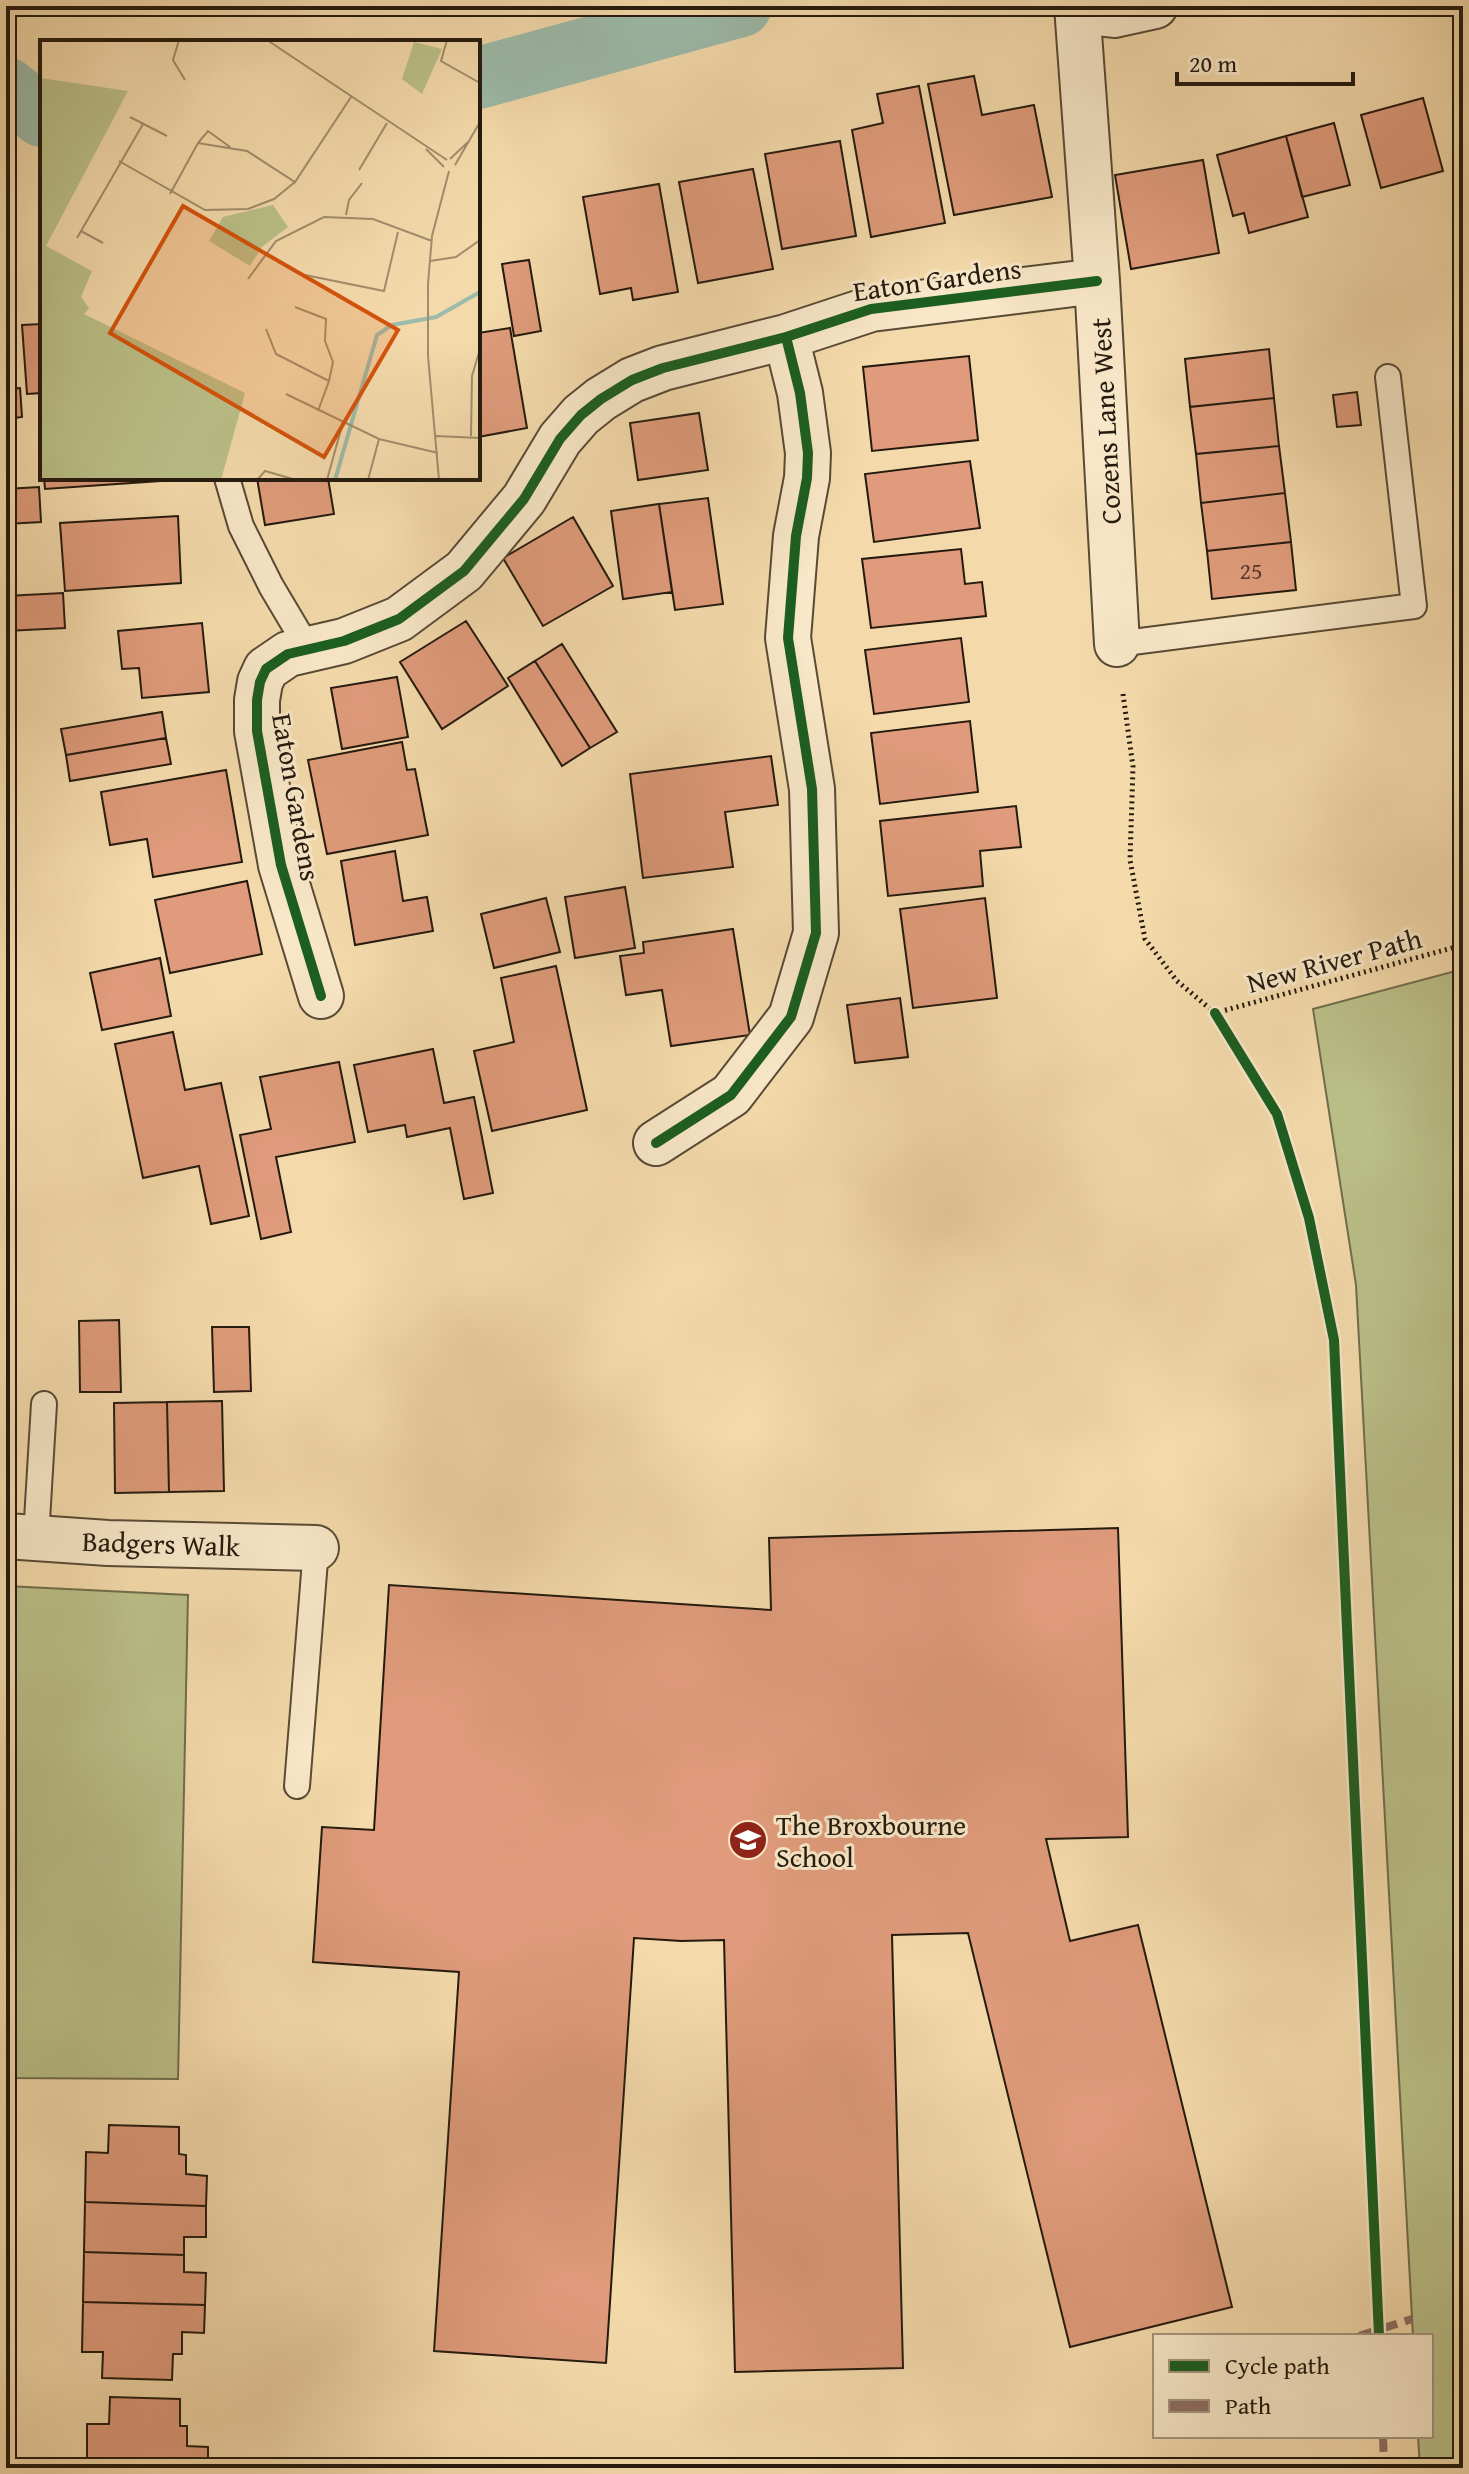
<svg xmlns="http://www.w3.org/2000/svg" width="1469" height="2474" font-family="'Gentium Book Plus',serif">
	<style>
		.green { fill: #bbc089; stroke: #706d4c; stroke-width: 2 }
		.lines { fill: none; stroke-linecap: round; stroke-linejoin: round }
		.canal { stroke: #9cbbaa; stroke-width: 62 }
		.building { fill: #df9b7b; stroke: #241a0e; stroke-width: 2 }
		.lane-casing { stroke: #584a35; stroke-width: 28 }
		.street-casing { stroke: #584a35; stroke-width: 48 }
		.path { stroke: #241a0e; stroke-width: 5; stroke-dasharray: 2 4; stroke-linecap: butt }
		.lane { stroke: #f8e7c8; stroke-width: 24 }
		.street { stroke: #f8e7c8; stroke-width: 44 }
		.quiet { stroke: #8d6e63; stroke-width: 8; stroke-dasharray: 16 8; stroke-linecap: butt }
		.cycleway-casing { stroke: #f8e7c8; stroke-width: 15 }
		.cycleway { stroke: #1b5e20; stroke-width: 10 }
		.labels { text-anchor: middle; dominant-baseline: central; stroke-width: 6; stroke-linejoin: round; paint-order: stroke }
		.number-label { font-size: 24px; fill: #533a29 }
		.street-label { font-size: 28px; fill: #241a0e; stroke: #f8e7c8 }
		.poi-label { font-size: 28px; fill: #241a0e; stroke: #f8e7c8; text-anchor: start }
		.inset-river { fill: none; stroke: #9cbbaa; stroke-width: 4 }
		.inset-road { fill: none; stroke: #a18d6c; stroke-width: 2 }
		.view { fill: #d4530c; fill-opacity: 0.15; stroke: #d4530c; stroke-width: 4 }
		.inset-edge { fill: none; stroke: #241a0e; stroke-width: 4 }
	</style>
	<rect width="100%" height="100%" fill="#f4daab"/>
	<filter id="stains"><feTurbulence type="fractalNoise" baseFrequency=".0025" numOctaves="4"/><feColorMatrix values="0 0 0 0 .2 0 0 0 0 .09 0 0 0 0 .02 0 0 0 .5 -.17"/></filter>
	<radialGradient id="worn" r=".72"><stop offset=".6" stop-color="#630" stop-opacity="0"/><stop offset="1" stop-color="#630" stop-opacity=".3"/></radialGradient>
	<path class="green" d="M 1463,969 L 1463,2468 L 1420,2468 L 1418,2436 L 1431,2436 L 1431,2336 L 1413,2336 L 1356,1285 L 1313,1009 Z
		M 6,1586 L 188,1595 L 178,2079 L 6,2078 Z"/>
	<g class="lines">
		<path class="canal" d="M 478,78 L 741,6
			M 6,88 L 42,116"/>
	</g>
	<path class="building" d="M 974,76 L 982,115 L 1034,105 L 1052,197 L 954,215 L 928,84 Z
		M 919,86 L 945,223 L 871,237 L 852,130 L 883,123 L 877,94 Z
		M 1423,98 L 1443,171 L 1381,188 L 1361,115 Z
		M 1334,123 L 1350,185 L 1302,197 L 1286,136 Z
		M 1286,136 L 1308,217 L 1249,233 L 1244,213 L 1233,216 L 1217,155 Z
		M 840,141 L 856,236 L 782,249 L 765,154 Z
		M 1203,160 L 1219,253 L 1131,269 L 1115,175 Z
		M 753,169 L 773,269 L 698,283 L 679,182 Z
		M 659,184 L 678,292 L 633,300 L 631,288 L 600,294 L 583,197 Z
		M 529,260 L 541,331 L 514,336 L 502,264 Z
		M 42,324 L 42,393 L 27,394 L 22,325 Z
		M 510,328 L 527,428 L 478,437 L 478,333 Z
		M 1269,349 L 1274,398 L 1190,407 L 1185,359 Z
		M 969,356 L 978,440 L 872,451 L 863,367 Z
		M 20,388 L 22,417 L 6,419 L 6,389 Z
		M 1357,392 L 1361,425 L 1337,427 L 1333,395 Z
		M 1274,398 L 1279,446 L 1196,454 L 1190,407 Z
		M 699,413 L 708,470 L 638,480 L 630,423 Z
		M 1279,446 L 1285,493 L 1201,503 L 1196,454 Z
		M 970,461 L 980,528 L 874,542 L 865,474 Z
		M 44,478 L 160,478 L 160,481 L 45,489 Z
		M 257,478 L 328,478 L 334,514 L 265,525 Z
		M 39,487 L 41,522 L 6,524 L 6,489 Z
		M 1285,493 L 1291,542 L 1207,551 L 1201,503 Z
		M 708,498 L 723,604 L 675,610 L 659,504 Z
		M 659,504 L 672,592 L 623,599 L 611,511 Z
		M 178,516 L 181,583 L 65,591 L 60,523 Z
		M 573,517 L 613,586 L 543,626 L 503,558 Z
		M 1291,542 L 1296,590 L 1212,599 L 1207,551 Z
		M 961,549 L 965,584 L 982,582 L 986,616 L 871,628 L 862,559 Z
		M 63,593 L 65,628 L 6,631 L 6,596 Z
		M 466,621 L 508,686 L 442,729 L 400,662 Z
		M 202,623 L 209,692 L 142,698 L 139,668 L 122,669 L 118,631 Z
		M 961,638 L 969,702 L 874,714 L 865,650 Z
		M 562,644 L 617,732 L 590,748 L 535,661 Z
		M 535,661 L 590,748 L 562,766 L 508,678 Z
		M 397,677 L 408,737 L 342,749 L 331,688 Z
		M 162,712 L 166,738 L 66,755 L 61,729 Z
		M 970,721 L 978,792 L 880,804 L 871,733 Z
		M 166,738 L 171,764 L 70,781 L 66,755 Z
		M 402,742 L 407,770 L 415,769 L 428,835 L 327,854 L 308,760 Z
		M 771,756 L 778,805 L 725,812 L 733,867 L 643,878 L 630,774 Z
		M 226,770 L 242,862 L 153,877 L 147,839 L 110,845 L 101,792 Z
		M 1016,806 L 1021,847 L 980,851 L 983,886 L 888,896 L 880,821 Z
		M 395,851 L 403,901 L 427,897 L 433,931 L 355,945 L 341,861 Z
		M 247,881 L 262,954 L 170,973 L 155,900 Z
		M 625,887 L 635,948 L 575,958 L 565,897 Z
		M 546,898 L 560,952 L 494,968 L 481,914 Z
		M 985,898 L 997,998 L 913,1008 L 900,909 Z
		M 733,929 L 750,1035 L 671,1046 L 662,990 L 626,995 L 620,956 L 644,953 L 643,942 Z
		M 160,958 L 171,1016 L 102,1030 L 90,973 Z
		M 556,966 L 587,1110 L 492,1131 L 474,1051 L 514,1042 L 501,978 Z
		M 900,998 L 908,1057 L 855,1063 L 847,1005 Z
		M 173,1032 L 185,1090 L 221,1083 L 249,1216 L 211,1224 L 199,1166 L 143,1178 L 115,1044 Z
		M 433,1049 L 444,1103 L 474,1097 L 493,1193 L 464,1199 L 450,1128 L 407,1137 L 405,1125 L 368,1132 L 354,1065 Z
		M 339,1062 L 355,1142 L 276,1157 L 291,1232 L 261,1239 L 240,1135 L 271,1129 L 260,1077 Z
		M 119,1320 L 121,1392 L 80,1392 L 79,1321 Z
		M 212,1327 L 249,1327 L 251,1391 L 214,1392 Z
		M 222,1401 L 224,1491 L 169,1492 L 167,1402 Z
		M 167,1402 L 169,1492 L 115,1493 L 114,1403 Z
		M 1118,1528 L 1128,1837 L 1046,1839 L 1070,1941 L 1138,1925 L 1232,2307 L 1070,2347 L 968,1933 L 892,1935 L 903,2368 L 735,2372 L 724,1940 L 681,1941 L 634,1938 L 606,2363 L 434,2351 L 459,1972 L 313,1962 L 322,1827 L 374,1830 L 389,1585 L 771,1610 L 769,1538 Z
		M 109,2125 L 179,2127 L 179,2154 L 186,2155 L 186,2174 L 207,2176 L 206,2206 L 85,2202 L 86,2152 L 108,2153 Z
		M 85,2202 L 206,2206 L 206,2237 L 184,2237 L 184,2255 L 84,2252 Z
		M 84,2252 L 184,2255 L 184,2272 L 206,2273 L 205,2305 L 83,2302 Z
		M 83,2302 L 205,2305 L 204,2333 L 182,2332 L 182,2354 L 173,2354 L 172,2380 L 102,2378 L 103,2352 L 82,2352 Z
		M 110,2397 L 180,2399 L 180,2426 L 187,2426 L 187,2446 L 208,2447 L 208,2468 L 87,2468 L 87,2424 L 109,2424 Z"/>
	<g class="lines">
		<g class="lane-casing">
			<path id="lane" d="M 227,478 L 241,526 L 271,586 L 309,650
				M 1117,644 L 1414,606 L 1388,377
				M 36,1537 L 44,1404
				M 297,1786 L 316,1548"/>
		</g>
		<g class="street-casing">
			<path id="street" d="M 1077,6 L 1097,281 L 1117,644
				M 1078,11 L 1114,15 L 1155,6
				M 321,996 L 281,865 L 257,731 L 257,700 L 260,682 L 266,669 L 288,654 L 344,641 L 399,619 L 464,571 L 524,499 L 560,439 L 581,415 L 601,399 L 632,380 L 663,368 L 786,337
				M 656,1143 L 731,1095 L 791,1017 L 816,933 L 812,789 L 788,638 L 796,536 L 807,478 L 808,453 L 800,393 L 786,337 L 871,309 L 1097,281
				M 6,1536 L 108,1543 L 316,1548"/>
		</g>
		<path class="path" d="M 1123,694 L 1133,767 L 1130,860 L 1145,939 L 1177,981 L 1215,1013 L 1463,945"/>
		<use href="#lane" class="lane"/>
		<use href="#street" class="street"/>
		<path class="quiet" d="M 1359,2336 L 1412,2319
			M 1383,2436 L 1384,2468"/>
		<g class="cycleway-casing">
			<path id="cycleway" d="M 321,996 L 281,865 L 257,731 L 257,700 L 260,682 L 266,669 L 288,654 L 344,641 L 399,619 L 464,571 L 524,499 L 560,439 L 581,415 L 601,399 L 632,380 L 663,368 L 786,337
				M 1215,1013 L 1277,1114 L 1309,1218 L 1334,1340 L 1379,2336
				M 656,1143 L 731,1095 L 791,1017 L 816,933 L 812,789 L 788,638 L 796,536 L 807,478 L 808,453 L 800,393 L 786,337 L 871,309 L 1097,281"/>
		</g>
		<use href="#cycleway" class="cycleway"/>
	</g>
	<defs>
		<g id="school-disc" transform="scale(2)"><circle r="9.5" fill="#8f2418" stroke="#f8e7c8"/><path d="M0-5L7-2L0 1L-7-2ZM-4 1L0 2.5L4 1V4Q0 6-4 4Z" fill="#fff"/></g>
	</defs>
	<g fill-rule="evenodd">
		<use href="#school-disc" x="748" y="1840"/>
	</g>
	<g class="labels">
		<g class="number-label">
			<text x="1251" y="570">25</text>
		</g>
		<g class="street-label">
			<text transform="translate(937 279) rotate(-8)">Eaton Gardens</text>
			<text transform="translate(1105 421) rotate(-93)">Cozens Lane West</text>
			<text transform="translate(297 797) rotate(80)">Eaton Gardens</text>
			<text transform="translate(1334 960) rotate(-15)">New River Path</text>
			<text transform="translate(161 1543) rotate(2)">Badgers Walk</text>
		</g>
		<g class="poi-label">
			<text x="776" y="1824">The Broxbourne<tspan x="776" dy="32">School</tspan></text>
		</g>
	</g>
	<g transform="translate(40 40)">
		<rect width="440" height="440" fill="#f4daab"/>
		<path d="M 374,2 L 402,9 L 382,54 L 362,39 ZM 0,38 L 88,51 L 6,206 L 52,231 L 41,257 L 49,268 L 44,274 L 205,353 L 181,440 L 0,440 ZM 233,165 L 248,187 L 222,207 L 210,226 L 169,201 L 183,177 Z" fill="#bbc089"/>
		<path class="inset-river" d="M 295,440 L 337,295 L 352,285 L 396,277 L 440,252"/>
		<path class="inset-road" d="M 139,0 L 133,20 L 145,40M 227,0 L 407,120M 407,0 L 401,21 L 440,43M 90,77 L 127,96M 158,103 L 168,91 L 190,107M 386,109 L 404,127M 410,119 L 428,102M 79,121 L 165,170 L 208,169 L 234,159 L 255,142M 415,125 L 440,82M 319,130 L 347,83M 130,154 L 158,103 L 207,111 L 255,142 L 311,57M 306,175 L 309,160 L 322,143M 41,191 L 63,203M 37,198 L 103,84M 390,221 L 416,217 L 440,200M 260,234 L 344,251 L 358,192M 208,239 L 236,201 L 284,177 L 333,179 L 392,201M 255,267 L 286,279 L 285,301 L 293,322 L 289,341M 226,289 L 236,314 L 289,341 L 278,371M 246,354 L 339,399 L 398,413M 396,396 L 440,398M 431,396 L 432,336 L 440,309M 217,440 L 225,431 L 256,440M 287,440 L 303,382M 328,440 L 339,399M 399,440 L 388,316 L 388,244 L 392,196 L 409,131"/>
		<path class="view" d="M 143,166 L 358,290 L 284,417 L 70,293 Z"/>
		<rect width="440" height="440" class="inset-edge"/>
	</g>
	<rect width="1469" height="2474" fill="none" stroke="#f4daab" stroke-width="32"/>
	<rect x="8" y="8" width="1453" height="2458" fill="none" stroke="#241a0e" stroke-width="4"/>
	<rect x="16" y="16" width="1437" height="2442" fill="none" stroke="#241a0e" stroke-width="2"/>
	<rect x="1153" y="2334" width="280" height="104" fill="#f8e7c8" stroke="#a3957e" stroke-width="2"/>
	<rect x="1169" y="2360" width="40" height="12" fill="#1b5e20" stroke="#a3957e" stroke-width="2"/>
	<text x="1225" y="2374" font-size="24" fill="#241a0e">Cycle path</text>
	<rect x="1169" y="2400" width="40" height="12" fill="#8d6e63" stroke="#a3957e" stroke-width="2"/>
	<text x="1225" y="2414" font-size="24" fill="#241a0e">Path</text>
	<path d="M1177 72v12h176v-12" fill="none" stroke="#241a0e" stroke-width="4"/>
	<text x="1189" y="72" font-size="24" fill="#241a0e" stroke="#f8e7c8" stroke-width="6" paint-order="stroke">20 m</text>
	<rect width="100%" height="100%" filter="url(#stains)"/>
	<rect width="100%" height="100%" fill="url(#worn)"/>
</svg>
